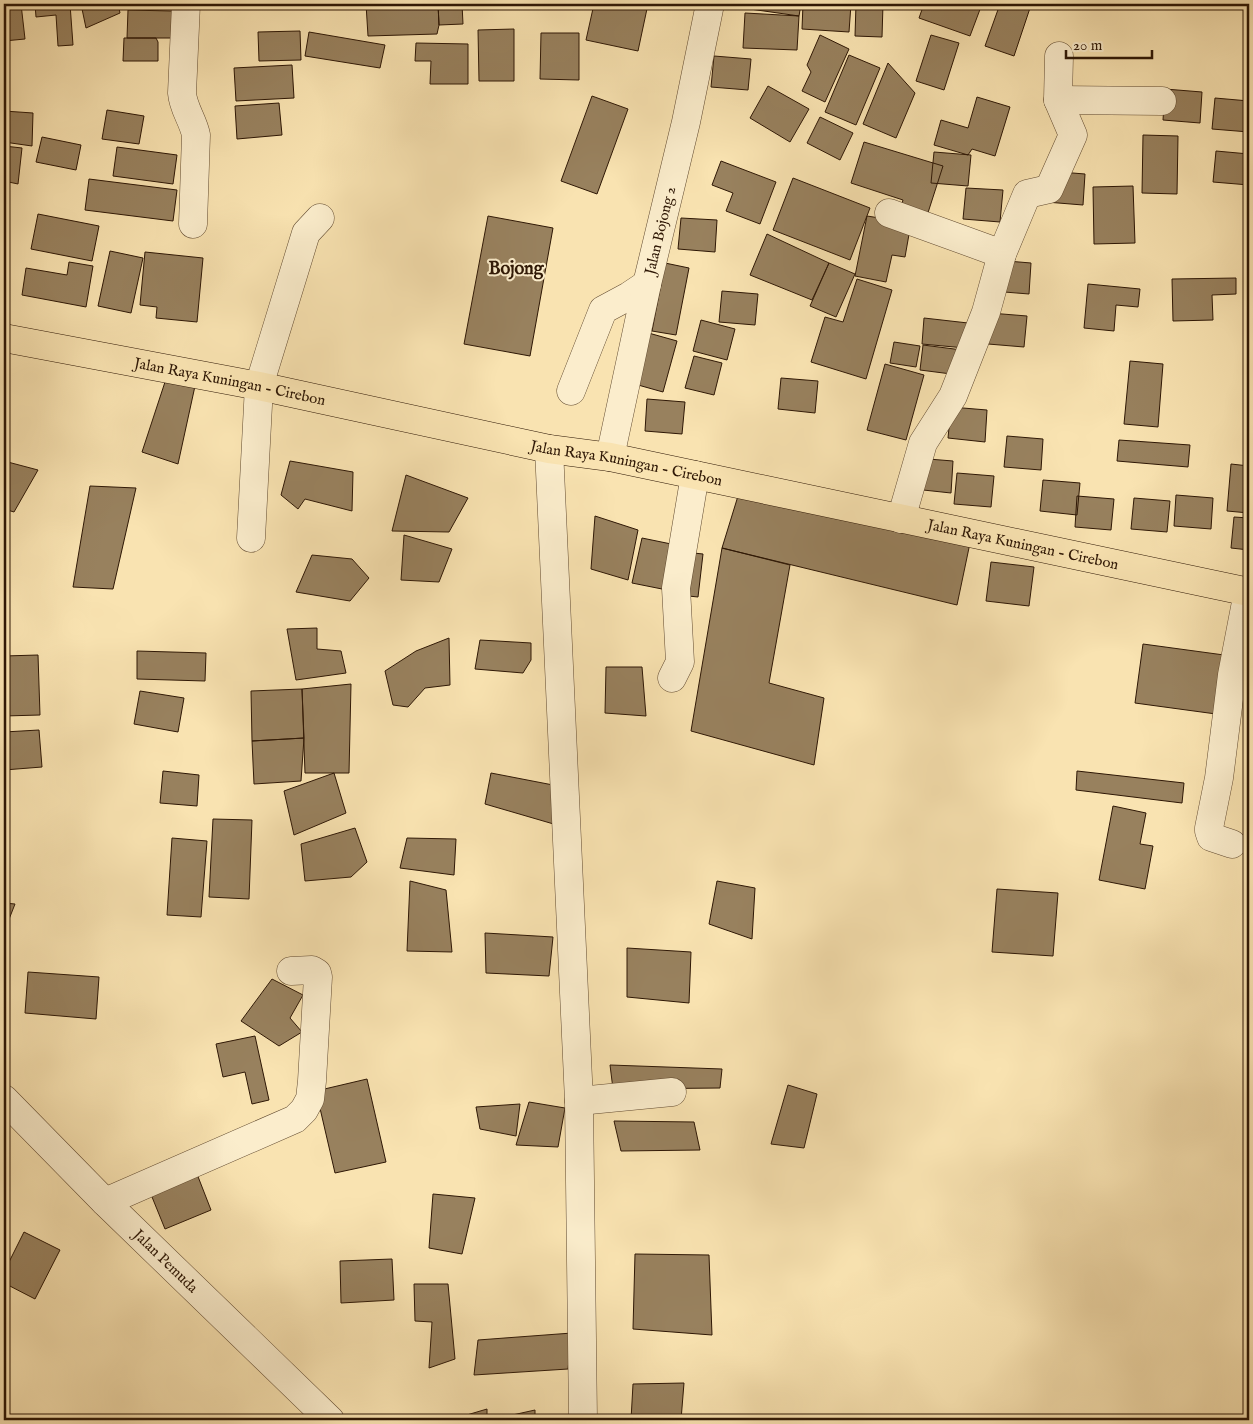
<svg xmlns="http://www.w3.org/2000/svg" width="1253" height="1424" font-family="'IM FELL English',serif">
	<style>
		.building { fill: #98815e; stroke: #2e1705 }
		.lines { fill: none; stroke-linecap: round; stroke-linejoin: round }
		.minor-casing { stroke: #614a30; stroke-width: 29 }
		.highway-casing { stroke: #2e1705; stroke-width: 29 }
		.minor { stroke: #fbedcc; stroke-width: 28 }
		.highway { stroke: #f9e3b1; stroke-width: 28 }
		.labels { text-anchor: middle; dominant-baseline: central; stroke-width: 4; stroke-linejoin: round; paint-order: stroke }
		.street-label { font-size: 15px; fill: #2e1705; stroke: #fbedcc }
		.quarter-label { font-size: 18px; font-weight: bold; fill: #2e1705; stroke: #fbedcc }
	</style>
	<rect width="100%" height="100%" fill="#f9e3b1"/>
	<filter id="stains"><feTurbulence type="fractalNoise" baseFrequency=".004" numOctaves="4"/><feColorMatrix values="0 0 0 0 .2 0 0 0 0 .09 0 0 0 0 .02 0 0 0 .5 -.17"/></filter>
	<radialGradient id="worn" r=".72"><stop offset=".6" stop-color="#630" stop-opacity="0"/><stop offset="1" stop-color="#630" stop-opacity=".3"/></radialGradient>
	<path class="building" d="M 4,4 L 21,4 L 25,39 L 4,41 Z
		M 35,4 L 70,4 L 73,45 L 58,46 L 56,15 L 36,17 Z
		M 81,4 L 118,4 L 120,13 L 86,28 Z
		M 129,4 L 171,4 L 130,6 Z
		M 366,4 L 438,4 L 439,25 L 437,34 L 368,36 Z
		M 438,4 L 462,4 L 463,24 L 439,25 Z
		M 594,4 L 648,4 L 638,51 L 586,40 Z
		M 751,4 L 801,4 L 799,16 L 750,9 Z
		M 803,4 L 851,4 L 849,32 L 802,29 Z
		M 856,4 L 883,4 L 882,37 L 855,36 Z
		M 924,4 L 982,4 L 970,36 L 919,18 Z
		M 1000,4 L 1018,4 L 1030,8 L 1014,56 L 985,46 Z
		M 128,10 L 172,11 L 171,38 L 127,38 Z
		M 745,13 L 799,16 L 797,50 L 743,48 Z
		M 514,29 L 514,81 L 479,81 L 478,30 Z
		M 300,31 L 301,60 L 259,61 L 258,32 Z
		M 309,32 L 385,45 L 380,68 L 305,56 Z
		M 541,33 L 579,33 L 579,80 L 540,79 Z
		M 820,35 L 849,49 L 825,102 L 802,91 L 811,72 L 807,65 Z
		M 931,35 L 959,43 L 944,90 L 916,81 Z
		M 124,38 L 156,38 L 158,42 L 158,61 L 123,61 Z
		M 416,43 L 468,44 L 468,84 L 430,84 L 431,61 L 415,61 Z
		M 849,55 L 880,68 L 856,125 L 825,112 Z
		M 714,56 L 751,59 L 748,90 L 711,87 Z
		M 888,63 L 915,93 L 896,138 L 863,124 Z
		M 292,65 L 294,98 L 236,101 L 234,68 Z
		M 768,86 L 809,109 L 790,142 L 750,118 Z
		M 1165,89 L 1202,92 L 1200,123 L 1163,120 Z
		M 592,96 L 628,109 L 597,194 L 561,181 Z
		M 977,97 L 1010,107 L 995,156 L 972,149 L 968,155 L 934,145 L 941,120 L 968,128 Z
		M 1215,98 L 1249,101 L 1249,132 L 1212,129 Z
		M 279,103 L 282,135 L 237,139 L 235,106 Z
		M 107,110 L 144,116 L 139,144 L 102,139 Z
		M 4,111 L 33,113 L 32,146 L 4,142 Z
		M 820,117 L 853,133 L 840,160 L 807,143 Z
		M 1143,135 L 1178,136 L 1177,194 L 1142,193 Z
		M 42,137 L 81,145 L 76,170 L 36,162 Z
		M 864,142 L 943,166 L 925,222 L 899,213 L 903,200 L 851,183 Z
		M 4,146 L 22,148 L 18,184 L 4,181 Z
		M 117,147 L 177,155 L 173,184 L 113,176 Z
		M 1216,151 L 1249,154 L 1249,185 L 1213,182 Z
		M 934,152 L 971,155 L 968,186 L 931,183 Z
		M 721,161 L 776,182 L 760,224 L 726,211 L 733,193 L 712,185 Z
		M 1048,171 L 1085,174 L 1083,205 L 1046,202 Z
		M 793,178 L 870,208 L 850,260 L 773,230 Z
		M 89,179 L 177,190 L 173,221 L 85,210 Z
		M 1133,186 L 1135,243 L 1094,244 L 1093,187 Z
		M 966,188 L 1003,190 L 1000,222 L 963,219 Z
		M 38,214 L 99,226 L 92,261 L 31,249 Z
		M 488,216 L 553,228 L 530,356 L 464,344 Z
		M 867,216 L 911,223 L 905,257 L 892,255 L 886,282 L 855,276 Z
		M 681,218 L 717,220 L 715,252 L 678,249 Z
		M 767,234 L 829,263 L 812,300 L 750,275 Z
		M 110,251 L 143,258 L 131,313 L 98,306 Z
		M 145,252 L 203,258 L 197,322 L 156,318 L 157,307 L 140,305 Z
		M 995,260 L 1031,263 L 1029,294 L 992,291 Z
		M 69,262 L 93,266 L 86,307 L 22,295 L 26,268 L 67,275 Z
		M 665,263 L 689,268 L 676,335 L 652,331 Z
		M 829,263 L 855,274 L 836,317 L 810,306 Z
		M 1236,278 L 1236,294 L 1212,295 L 1213,320 L 1173,321 L 1172,279 Z
		M 857,279 L 892,290 L 866,379 L 811,362 L 825,317 L 843,322 Z
		M 1088,284 L 1140,289 L 1138,307 L 1116,305 L 1114,331 L 1084,328 Z
		M 722,291 L 758,294 L 755,325 L 719,322 Z
		M 990,313 L 1027,316 L 1024,347 L 988,344 Z
		M 924,318 L 968,323 L 965,348 L 922,344 Z
		M 701,320 L 735,329 L 727,360 L 693,351 Z
		M 645,332 L 677,341 L 663,392 L 631,383 Z
		M 894,342 L 920,346 L 916,367 L 890,363 Z
		M 923,345 L 962,350 L 959,375 L 920,370 Z
		M 694,356 L 722,363 L 714,395 L 685,388 Z
		M 1130,361 L 1163,364 L 1158,427 L 1124,424 Z
		M 885,364 L 924,375 L 906,440 L 867,430 Z
		M 781,378 L 818,381 L 815,413 L 778,409 Z
		M 165,382 L 195,386 L 178,464 L 142,452 Z
		M 647,399 L 685,402 L 682,434 L 645,431 Z
		M 951,407 L 987,410 L 985,442 L 948,438 Z
		M 1007,436 L 1043,439 L 1041,470 L 1004,467 Z
		M 1119,440 L 1190,445 L 1188,467 L 1117,461 Z
		M 916,458 L 953,461 L 951,493 L 914,489 Z
		M 4,461 L 38,470 L 14,512 L 4,509 Z
		M 290,461 L 353,472 L 352,511 L 305,499 L 298,509 L 281,495 Z
		M 1231,464 L 1249,466 L 1249,513 L 1227,511 Z
		M 957,473 L 994,476 L 991,507 L 954,504 Z
		M 406,475 L 468,498 L 449,532 L 392,531 Z
		M 1043,480 L 1080,483 L 1077,515 L 1040,511 Z
		M 90,486 L 136,488 L 113,589 L 73,587 Z
		M 1176,495 L 1213,498 L 1211,529 L 1174,526 Z
		M 738,496 L 970,543 L 957,605 L 722,548 Z
		M 1077,496 L 1114,499 L 1111,530 L 1075,527 Z
		M 1134,498 L 1170,501 L 1167,532 L 1131,529 Z
		M 595,516 L 638,530 L 628,580 L 591,569 Z
		M 1234,517 L 1249,518 L 1249,550 L 1231,548 Z
		M 404,535 L 452,549 L 439,582 L 401,580 Z
		M 642,538 L 676,545 L 667,590 L 632,583 Z
		M 722,548 L 790,565 L 769,683 L 824,698 L 814,765 L 691,731 Z
		M 684,552 L 703,554 L 698,597 L 679,595 Z
		M 312,555 L 352,559 L 369,578 L 350,601 L 296,592 Z
		M 991,562 L 1034,567 L 1029,606 L 986,601 Z
		M 317,628 L 317,649 L 341,651 L 346,673 L 296,680 L 287,629 Z
		M 449,638 L 450,685 L 425,688 L 408,707 L 393,705 L 385,671 L 416,651 Z
		M 480,640 L 531,643 L 531,660 L 523,673 L 475,669 Z
		M 1143,644 L 1224,655 L 1216,714 L 1135,703 Z
		M 137,651 L 206,653 L 205,681 L 137,679 Z
		M 38,655 L 40,715 L 4,716 L 4,656 Z
		M 606,667 L 642,667 L 646,716 L 605,713 Z
		M 351,684 L 349,773 L 305,773 L 302,689 Z
		M 302,689 L 304,738 L 252,741 L 251,691 Z
		M 140,691 L 184,698 L 178,732 L 134,724 Z
		M 39,730 L 42,767 L 4,770 L 4,732 Z
		M 304,738 L 301,781 L 254,784 L 252,741 Z
		M 163,771 L 199,775 L 197,806 L 160,803 Z
		M 1077,771 L 1184,783 L 1182,803 L 1076,790 Z
		M 334,773 L 346,813 L 294,835 L 284,791 Z
		M 491,773 L 553,785 L 557,825 L 485,804 Z
		M 1113,806 L 1146,813 L 1140,844 L 1153,846 L 1145,889 L 1099,880 Z
		M 213,819 L 252,820 L 249,899 L 209,897 Z
		M 355,828 L 367,862 L 351,877 L 305,881 L 301,844 Z
		M 172,838 L 207,841 L 201,917 L 167,915 Z
		M 407,838 L 456,839 L 454,875 L 400,868 Z
		M 410,881 L 446,890 L 452,952 L 407,951 Z
		M 717,881 L 755,888 L 752,939 L 709,924 Z
		M 997,889 L 1058,893 L 1053,956 L 992,952 Z
		M 4,903 L 15,904 L 4,932 Z
		M 485,933 L 553,937 L 549,976 L 486,973 Z
		M 627,948 L 691,952 L 689,1003 L 627,997 Z
		M 28,972 L 99,977 L 96,1019 L 25,1013 Z
		M 272,979 L 303,995 L 290,1018 L 302,1032 L 279,1046 L 241,1021 Z
		M 255,1036 L 269,1100 L 252,1104 L 245,1072 L 223,1077 L 216,1044 Z
		M 610,1065 L 722,1069 L 720,1088 L 613,1089 Z
		M 367,1079 L 386,1162 L 335,1173 L 316,1091 Z
		M 788,1085 L 817,1094 L 804,1148 L 771,1144 Z
		M 529,1102 L 565,1108 L 558,1147 L 516,1145 Z
		M 520,1104 L 516,1136 L 480,1129 L 476,1107 Z
		M 614,1121 L 694,1122 L 700,1150 L 621,1151 Z
		M 4,1159 L 8,1159 L 8,1190 L 4,1190 Z
		M 197,1174 L 211,1210 L 165,1229 L 150,1192 Z
		M 433,1194 L 475,1198 L 462,1254 L 429,1248 Z
		M 24,1232 L 60,1250 L 35,1299 L 4,1283 L 4,1272 Z
		M 635,1254 L 709,1255 L 712,1335 L 633,1329 Z
		M 392,1259 L 394,1300 L 341,1303 L 340,1261 Z
		M 414,1284 L 448,1284 L 455,1359 L 429,1368 L 432,1322 L 415,1321 Z
		M 572,1333 L 568,1369 L 474,1375 L 478,1340 Z
		M 684,1383 L 681,1420 L 631,1420 L 633,1384 Z
		M 487,1409 L 487,1420 L 450,1420 Z
		M 535,1410 L 535,1420 L 499,1420 L 499,1418 Z"/>
	<g class="lines">
		<g class="minor-casing">
			<g id="minor">
				<path d="M 186,4 L 182,93 C 183,108 193,120 196,135 L 193,224"/>
				<path d="M 1058,100 L 1162,101"/>
				<path d="M 889,213 L 1002,254"/>
				<path d="M 571,391 L 603,310 L 629,296 L 647,284"/>
				<path d="M 549,449 L 579,1101 L 583,1420"/>
				<path id="s1" d="M 610,457 L 647,284 L 686,122 L 710,4"/>
				<path d="M 901,519 L 923,443 L 953,396 L 986,312 L 1002,254 L 1027,194 L 1049,189 L 1073,135 L 1058,100 L 1059,56"/>
				<path d="M 251,538 L 259,386 L 306,233 L 320,218"/>
				<path d="M 672,678 L 680,662 L 676,588 L 695,475"/>
				<path d="M 1232,844 L 1211,837 L 1209,831 L 1209,828 L 1219,778 L 1232,675 L 1248,592"/>
				<path id="s2" d="M 4,1099 L 105,1202 L 330,1420"/>
				<path d="M 579,1101 L 672,1092"/>
				<path d="M 105,1202 L 295,1119 L 304,1110 L 310,1099 L 312,1081 L 318,977 L 317,973 L 312,970 L 291,971"/>
			</g>
		</g>
		<g class="highway-casing">
			<g id="highway">
				<path id="s3" d="M 4,338 L 259,386 L 549,449 L 610,457 L 1249,592"/>
			</g>
		</g>
		<use href="#minor" class="minor"/>
		<use href="#highway" class="highway"/>
	</g>
	<g class="labels">
		<g class="street-label">
			<text stroke="none"><textPath href="#s1" startOffset="232">Jalan Bojong 2</textPath></text>
			<text stroke="none"><textPath href="#s3" startOffset="230">Jalan Raya Kuningan - Cirebon</textPath></text>
			<text stroke="none"><textPath href="#s3" startOffset="635">Jalan Raya Kuningan - Cirebon</textPath></text>
			<text stroke="none"><textPath href="#s3" startOffset="1040">Jalan Raya Kuningan - Cirebon</textPath></text>
			<text stroke="none"><textPath href="#s2" startOffset="229">Jalan Pemuda</textPath></text>
		</g>
		<g class="quarter-label">
			<text x="516" y="269">Bojong</text>
		</g>
	</g>
	<rect width="1253" height="1424" fill="none" stroke="#f9e3b1" stroke-width="20"/>
	<rect x="5" y="5" width="1243" height="1414" fill="none" stroke="#2e1705" stroke-width="2.5"/>
	<rect x="10" y="10" width="1233" height="1404" fill="none" stroke="#2e1705"/>
	<path d="M1066 50v8h86v-8" fill="none" stroke="#2e1705" stroke-width="2.5"/>
	<text x="1073" y="50" font-size="15" fill="#2e1705" stroke="#fbedcc" stroke-width="4" paint-order="stroke">20 m</text>
	<rect width="100%" height="100%" filter="url(#stains)"/>
	<rect width="100%" height="100%" fill="url(#worn)"/>
</svg>
